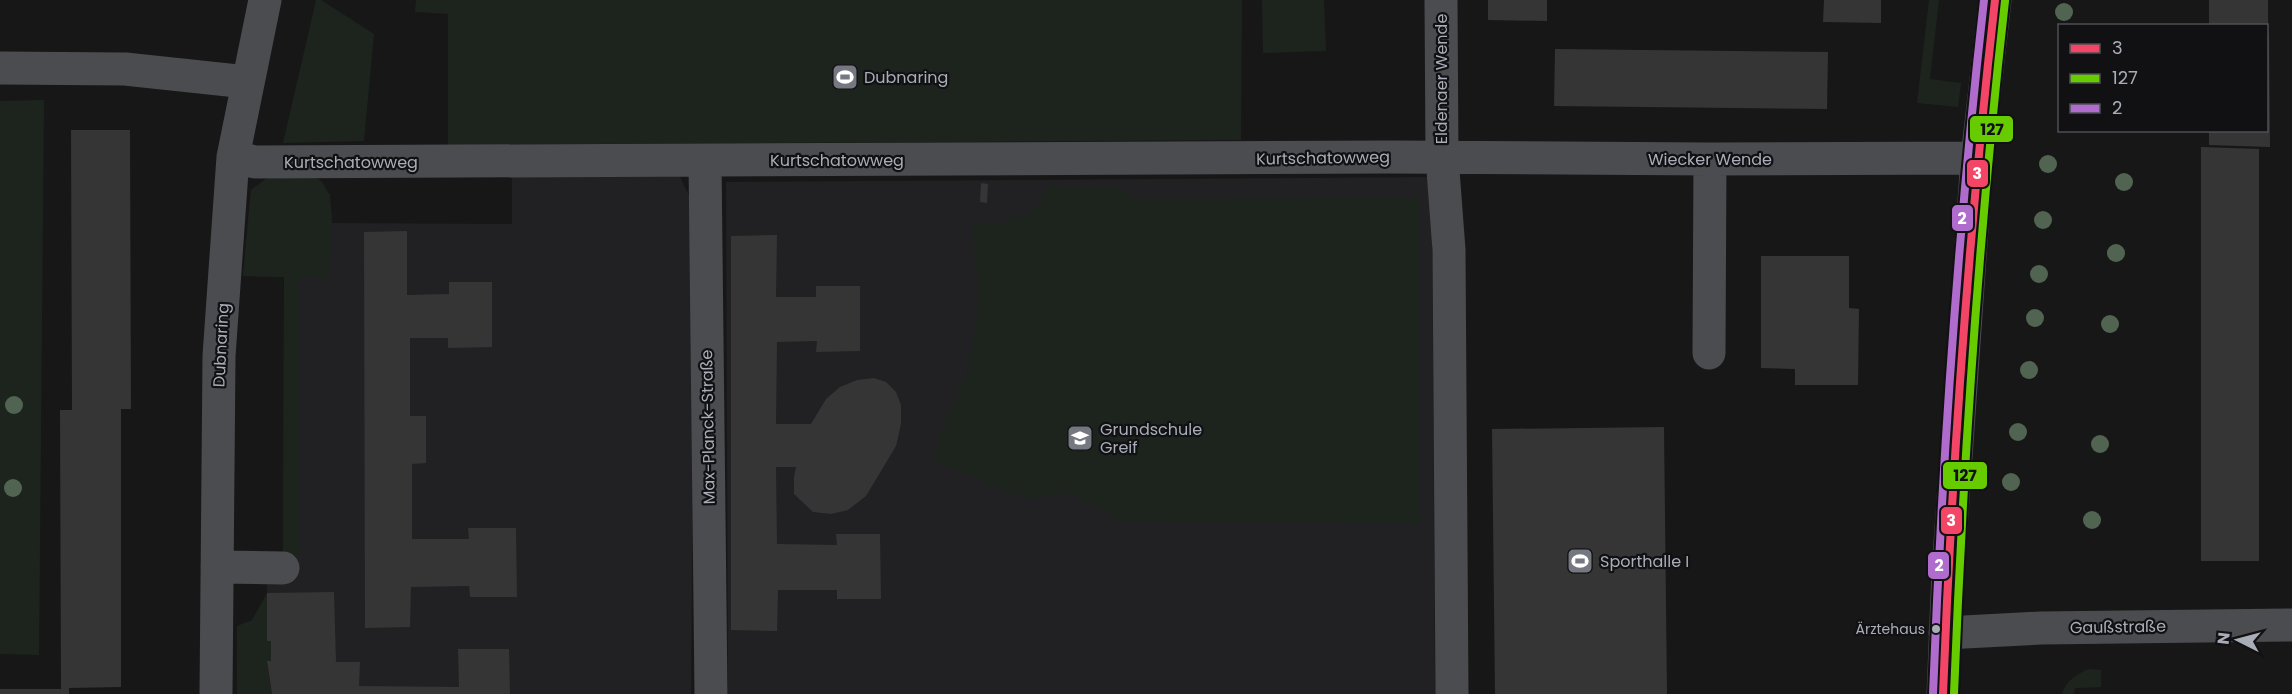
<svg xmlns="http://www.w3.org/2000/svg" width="2292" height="694" font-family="Poppins,sans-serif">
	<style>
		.built { fill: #212123 }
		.green { fill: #1d241e }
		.building { fill: #353536 }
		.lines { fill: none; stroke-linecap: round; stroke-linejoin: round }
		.minor { stroke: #4b4c50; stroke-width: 33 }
		.bus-1-casing { stroke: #111113; stroke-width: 12 }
		.bus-2-casing { stroke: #111113; stroke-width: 12 }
		.bus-3-casing { stroke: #111113; stroke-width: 12 }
		.bus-1 { stroke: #f34667; stroke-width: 8 }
		.bus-2 { stroke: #6c0; stroke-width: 8 }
		.bus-3 { stroke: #b06ccc; stroke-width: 8 }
		.tree { fill: #506451 }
		.bus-dot { fill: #a8adb8; stroke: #111113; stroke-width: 2 }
		.labels { text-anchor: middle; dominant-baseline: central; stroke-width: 4.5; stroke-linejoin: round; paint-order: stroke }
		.bus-label { font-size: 14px; fill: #a8adb8; stroke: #111113; text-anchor: end }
		.poi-label { font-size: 16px; fill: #a8adb8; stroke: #111113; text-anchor: start }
		.street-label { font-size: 16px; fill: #a8adb8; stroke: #111113 }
		.line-badge { stroke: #111113; stroke-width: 2 }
		.badge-label { font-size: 16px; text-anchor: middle; font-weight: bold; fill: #fff }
		.pale-badge-label { font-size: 16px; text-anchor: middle; font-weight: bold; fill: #111 }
	</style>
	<rect width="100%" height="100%" fill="#171717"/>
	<path class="built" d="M 512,174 L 667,174 L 680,177 L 695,208 L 691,694 L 273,694 L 267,661 L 271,661 L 267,641 L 267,578 L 283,568 L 284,277 L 243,276 L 251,190 L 266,179 L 319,180 L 330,195 L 332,223 L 512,224 Z
		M 1432,177 L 1435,694 L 728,694 L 726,182 Z"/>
	<path class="green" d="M 316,0 L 321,0 L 374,34 L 364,141 L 283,143 Z
		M 416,0 L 1242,0 L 1241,140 L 448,145 L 448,14 L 415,12 Z
		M 1262,0 L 1324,0 L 1326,51 L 1263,53 Z
		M 1929,0 L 1939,0 L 1930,79 L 1961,83 L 1958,107 L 1917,103 Z
		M 44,100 L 39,655 L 0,654 L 0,101 Z
		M 283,174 C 295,175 310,172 320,180 C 339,198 330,252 329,277 L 300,278 L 300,556 L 283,557 L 284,277 L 243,276 L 251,190 L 266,179 Z
		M 1047,187 L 1111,187 L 1121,188 L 1139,200 L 1420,197 L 1420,523 L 1122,522 L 1074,493 L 1025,499 L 934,461 L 941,431 L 967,373 L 978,308 L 978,282 L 971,222 L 995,224 L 1033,212 Z
		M 267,593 L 267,640 L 271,641 L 271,661 L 267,662 L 272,694 L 237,694 L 237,626 L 252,620 Z
		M 2089,669 L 2101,670 L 2101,687 L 2075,688 L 2074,694 L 2062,694 C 2065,682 2077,673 2089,669 Z"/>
	<path class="building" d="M 1488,0 L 1547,0 L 1547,21 L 1488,20 Z
		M 1824,0 L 1881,0 L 1881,23 L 1823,22 Z
		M 2209,0 L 2268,0 L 2268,26 L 2209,26 Z
		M 2266,34 L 2269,34 L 2270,147 L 2209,145 L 2209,130 L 2266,130 Z
		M 1555,49 L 1828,52 L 1827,109 L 1554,106 Z
		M 71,130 L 130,130 L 131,409 L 121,409 L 121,687 L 69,688 L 69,694 L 0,694 L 0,689 L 61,689 L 60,410 L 72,410 Z
		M 2201,147 L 2259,149 L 2259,561 L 2201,561 Z
		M 981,183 L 988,184 L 987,203 L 980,202 Z
		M 407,231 L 407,295 L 449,294 L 449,282 L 492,282 L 492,347 L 448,348 L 448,338 L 410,338 L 410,416 L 426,416 L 426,463 L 412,464 L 412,539 L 469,539 L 468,528 L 516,528 L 517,597 L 470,597 L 469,586 L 411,587 L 410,627 L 365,628 L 364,232 Z
		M 777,235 L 776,297 L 816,297 L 816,286 L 860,286 L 860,351 L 816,352 L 817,341 L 777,342 L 776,424 L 811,424 L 826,399 L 840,387 L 857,380 L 874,378 L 886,382 L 896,392 L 901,405 L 901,424 L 896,446 L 866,496 L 848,510 L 831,514 L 813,512 L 794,494 L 794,477 L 796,467 L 776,467 L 777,544 L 837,545 L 836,534 L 880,534 L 881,599 L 837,599 L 837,590 L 778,590 L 777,631 L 731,630 L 731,236 Z
		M 1761,256 L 1849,256 L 1849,308 L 1859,309 L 1858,385 L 1795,385 L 1795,369 L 1761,368 Z
		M 1664,427 L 1667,694 L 1495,694 L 1492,429 Z
		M 334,592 L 336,662 L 360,662 L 359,686 L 459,687 L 458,649 L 509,649 L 510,694 L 272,694 L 267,661 L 271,661 L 271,641 L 267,641 L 267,593 Z"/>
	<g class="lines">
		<path class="minor" d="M 1441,0 L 1442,157 L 1449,250 L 1452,694
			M 0,68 L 125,69 L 247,82
			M 233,157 L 255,162 L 1388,157 L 1710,159 L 1977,158
			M 705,161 L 711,694
			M 1709,353 L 1710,159
			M 217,567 L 283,568
			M 1945,633 L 2041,628 L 2292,625
			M 216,694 L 219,356 L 233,157 L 265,0
			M 1943,694 L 1948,571 L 1977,158 L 1995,0"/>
		<g class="bus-1-casing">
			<path id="bus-1" d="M 1943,694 C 1952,462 1969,230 1995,0"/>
		</g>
		<g class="bus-2-casing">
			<path id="bus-2" d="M 1954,694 C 1963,463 1979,231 2005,1"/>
		</g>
		<g class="bus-3-casing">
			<path id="bus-3" d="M 1933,694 C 1942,462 1958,230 1984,0"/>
		</g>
		<use href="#bus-1" class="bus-1"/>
		<use href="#bus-2" class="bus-2"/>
		<use href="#bus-3" class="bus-3"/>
	</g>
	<g class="tree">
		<circle cx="2064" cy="12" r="9"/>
		<circle cx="2048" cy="164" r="9"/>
		<circle cx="2124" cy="182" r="9"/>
		<circle cx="2043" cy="220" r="9"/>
		<circle cx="2116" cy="253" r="9"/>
		<circle cx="2039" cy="274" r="9"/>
		<circle cx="2035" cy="318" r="9"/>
		<circle cx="2110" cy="324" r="9"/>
		<circle cx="2029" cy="370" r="9"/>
		<circle cx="14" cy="405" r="9"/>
		<circle cx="2018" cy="432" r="9"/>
		<circle cx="2100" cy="444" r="9"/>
		<circle cx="2011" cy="482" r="9"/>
		<circle cx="13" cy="488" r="9"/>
		<circle cx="2092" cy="520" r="9"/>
	</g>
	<defs>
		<g id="stadium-square" transform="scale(1.35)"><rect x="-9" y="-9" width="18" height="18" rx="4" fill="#757880" stroke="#111113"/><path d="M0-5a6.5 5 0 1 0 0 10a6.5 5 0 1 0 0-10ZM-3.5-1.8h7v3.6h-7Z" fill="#fff"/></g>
		<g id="school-square" transform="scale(1.35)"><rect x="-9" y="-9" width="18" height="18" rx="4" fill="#757880" stroke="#111113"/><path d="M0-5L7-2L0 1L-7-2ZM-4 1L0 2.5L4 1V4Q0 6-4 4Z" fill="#fff"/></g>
	</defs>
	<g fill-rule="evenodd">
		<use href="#stadium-square" x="845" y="77"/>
		<use href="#school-square" x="1080" y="438"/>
		<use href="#stadium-square" x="1580" y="561"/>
	</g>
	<circle class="bus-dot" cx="1936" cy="629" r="5"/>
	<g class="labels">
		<g class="bus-label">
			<text x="1925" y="629">Ärztehaus</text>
		</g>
		<g class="poi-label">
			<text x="864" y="77">Dubnaring</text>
			<text x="1100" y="429">Grundschule<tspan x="1100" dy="18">Greif</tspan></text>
			<text x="1600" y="561">Sporthalle I</text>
		</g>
		<g class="street-label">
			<text transform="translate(1441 79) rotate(-90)">Eldenaer Wende</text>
			<text transform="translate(1323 158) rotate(-1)">Kurtschatowweg</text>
			<text x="1710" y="159">Wiecker Wende</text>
			<text x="837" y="160">Kurtschatowweg</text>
			<text x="351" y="162">Kurtschatowweg</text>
			<text transform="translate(221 345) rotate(-87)">Dubnaring</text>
			<text transform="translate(708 427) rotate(-91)">Max-Planck-Straße</text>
			<text transform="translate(2118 627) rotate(-1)">Gaußstraße</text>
		</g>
	</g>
	<g class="line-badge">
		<rect x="1969" y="115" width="45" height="28" rx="6" fill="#6c0"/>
		<rect x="1966" y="159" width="23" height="29" rx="6" fill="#f34667"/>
		<rect x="1951" y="204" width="23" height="28" rx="6" fill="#b06ccc"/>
		<rect x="1942" y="461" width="46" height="29" rx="6" fill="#6c0"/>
		<rect x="1940" y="506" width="23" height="29" rx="6" fill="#f34667"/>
		<rect x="1927" y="551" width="23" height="29" rx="6" fill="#b06ccc"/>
	</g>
	<g class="badge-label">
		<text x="1977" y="179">3</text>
		<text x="1962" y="224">2</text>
		<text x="1951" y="526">3</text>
		<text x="1939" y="571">2</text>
	</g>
	<g class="pale-badge-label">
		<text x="1992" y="135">127</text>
		<text x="1965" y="481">127</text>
	</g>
	<rect x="2058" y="24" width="210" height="108" fill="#111113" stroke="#4d4f55" stroke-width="1.5"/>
	<rect x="2070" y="44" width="30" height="9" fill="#f34667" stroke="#4d4f55" stroke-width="1.5"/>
	<text x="2112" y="54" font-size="18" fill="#a8adb8">3</text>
	<rect x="2070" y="74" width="30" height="9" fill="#66cc00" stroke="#4d4f55" stroke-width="1.5"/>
	<text x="2112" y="84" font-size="18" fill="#a8adb8">127</text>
	<rect x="2070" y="104" width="30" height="9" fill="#b06ccc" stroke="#4d4f55" stroke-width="1.5"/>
	<text x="2112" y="114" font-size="18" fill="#a8adb8">2</text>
	<g transform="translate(2238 640) rotate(276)" stroke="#111113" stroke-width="4.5" paint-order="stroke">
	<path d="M0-4.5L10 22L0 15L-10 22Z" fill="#a8adb8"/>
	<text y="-9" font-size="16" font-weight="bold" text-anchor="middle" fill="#a8adb8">N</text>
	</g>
</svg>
